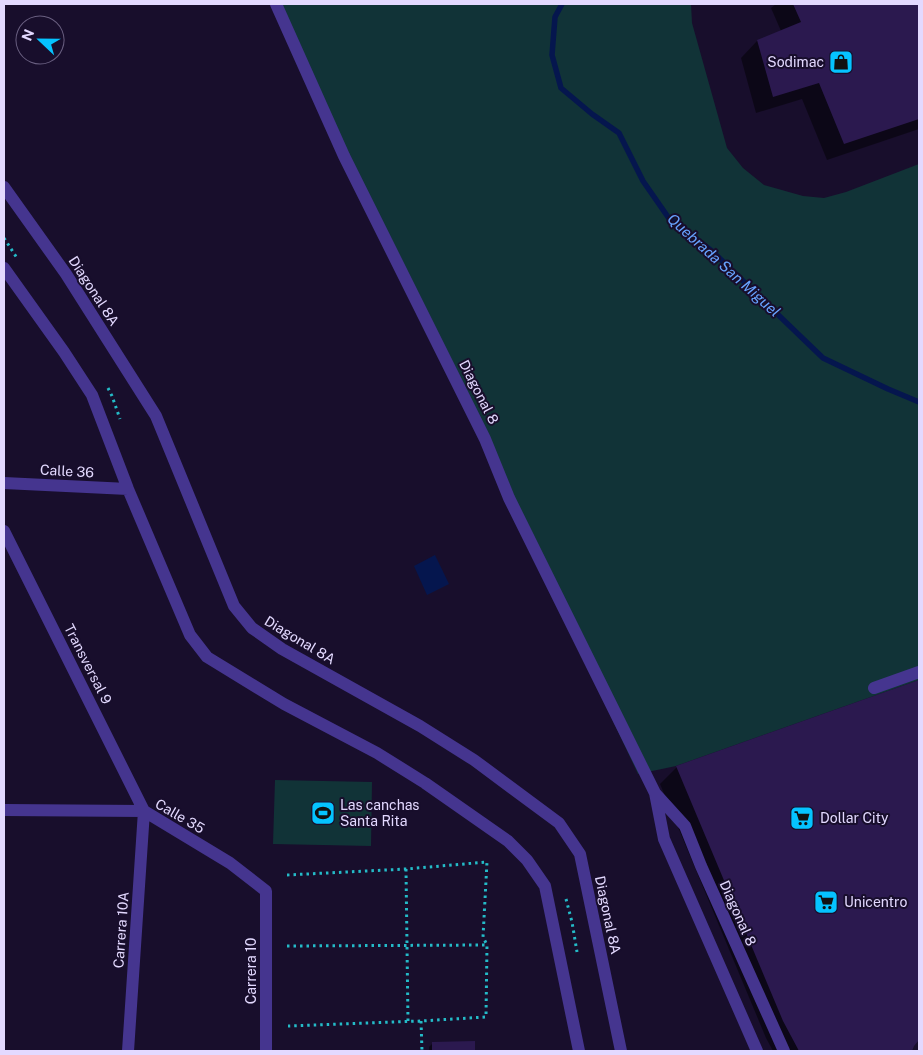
<svg xmlns="http://www.w3.org/2000/svg" width="923" height="1055" font-family="'Public Sans',sans-serif">
	<style>
		.green { fill: #113337 }
		.water { fill: #05164e }
		.shadow { fill: #0007 }
		.lines { fill: none; stroke-linecap: round; stroke-linejoin: round }
		.stream { stroke: #05164e; stroke-width: 5.5 }
		.building { fill: #2b194f }
		.path { stroke: #24bbc8; stroke-width: 3; stroke-dasharray: 2.5 4; stroke-linecap: butt }
		.minor { stroke: #45358f; stroke-width: 12 }
		.labels { text-anchor: middle; dominant-baseline: central; stroke-width: 4; stroke-linejoin: round; paint-order: stroke }
		.poi-label { font-size: 14px; fill: #e3d9ff; stroke: #180e2c; text-anchor: start }
		.street-label { font-size: 14px; fill: #e3d9ff; stroke: #180e2c }
		.water-label { font-size: 15px; font-style: italic; fill: #67a3ff; stroke: #180e2c }
	</style>
	<rect width="100%" height="100%" fill="#180e2c"/>
	<path class="green" d="M 276,4 L 691,4 L 692,23 L 727,148 L 743,168 L 764,185 L 803,196 L 824,198 L 846,192 L 919,164 L 919,680 L 676,766 L 638,774 Z
		M 275,780 L 372,782 L 371,846 L 273,844 Z"/>
	<path class="water" d="M 435,555 L 449,584 L 427,595 L 414,566 Z"/>
	<path class="shadow" d="M 776,4 L 919,4 L 919,129 L 827,160 L 802,99 L 756,113 L 741,58 L 757,41 L 781,31 L 771,8 Z
		M 919,681 L 919,1039 L 912,1046 L 910,1051 L 773,1051 L 766,1038 L 660,784 L 677,767 Z
		M 474,1042 L 474,1051 L 429,1051 L 429,1047 L 433,1043 Z"/>
	<g class="lines">
		<path class="stream" d="M 562,4 L 555,17 L 552,55 L 561,88 L 592,114 L 619,133 L 643,181 L 668,217 L 713,252 L 823,358 L 888,389 L 919,402"/>
	</g>
	<path class="building" d="M 793,4 L 919,4 L 919,119 L 844,144 L 819,83 L 773,97 L 757,40 L 801,22 Z
		M 919,680 L 919,1040 L 914,1046 L 912,1051 L 799,1051 L 783,1021 L 676,766 Z
		M 475,1041 L 475,1051 L 432,1051 L 432,1042 Z"/>
	<g class="lines">
		<path class="path" d="M 4,238 L 17,258
			M 108,388 L 112,396 L 120,419
			M 406,869 L 408,1022
			M 287,875 L 406,869 L 487,862 L 483,937 L 487,945 L 486,1017 L 421,1021 L 288,1026
			M 566,899 L 572,922 L 577,952
			M 287,946 L 487,945
			M 421,1021 L 422,1051"/>
		<path class="minor" d="M 276,4 L 344,156 L 485,439 L 509,498 L 655,793 L 664,839 L 757,1051
			M 4,187 L 66,274 L 156,416 L 234,606 L 252,628 L 282,649 L 420,726 L 474,760 L 559,823 L 580,854 L 621,1051
			M 4,268 L 64,352 L 92,395 L 128,489 L 190,635 L 207,657 L 284,704 L 377,753 L 425,783 L 508,841 L 527,860 L 545,886 L 579,1051
			M 4,483 L 128,489
			M 4,531 L 144,811 L 128,1051
			M 874,688 L 919,672
			M 655,793 L 685,826 L 701,866 L 784,1051
			M 4,810 L 144,811 L 230,863 L 266,891 L 266,1051"/>
	</g>
	<defs>
		<g id="shop-square" transform="scale(1.25)"><rect x="-9" y="-9" width="18" height="18" rx="4" fill="#05c3ff" stroke="#180e2c"/><path d="M-5-2.5h2.3a2.7 3.5 0 0 1 5.4 0H5L5.5 6h-11ZM-1.5-2.5h3a1.5 2.3 0 0 0-3 0Z" fill="#111"/></g>
		<g id="stadium-square" transform="scale(1.25)"><rect x="-9" y="-9" width="18" height="18" rx="4" fill="#05c3ff" stroke="#180e2c"/><path d="M0-5a6.5 5 0 1 0 0 10a6.5 5 0 1 0 0-10ZM-3.5-1.8h7v3.6h-7Z" fill="#111"/></g>
		<g id="supermarket-square" transform="scale(1.25)"><rect x="-9" y="-9" width="18" height="18" rx="4" fill="#05c3ff" stroke="#180e2c"/><path d="M-6-5.5h2.5l.6 2H6L4.5 2H-2.5L-4.4-4H-6ZM-1.5 3.2a1.3 1.3 0 1 0 .1 0ZM3 3.2a1.3 1.3 0 1 0 .1 0Z" fill="#111"/></g>
	</defs>
	<g fill-rule="evenodd">
		<use href="#shop-square" x="841" y="62"/>
		<use href="#stadium-square" x="323" y="813"/>
		<use href="#supermarket-square" x="802" y="818"/>
		<use href="#supermarket-square" x="826" y="902"/>
	</g>
	<g class="labels">
		<g class="poi-label">
			<text x="824" y="62" text-anchor="end">Sodimac</text>
			<text x="340" y="805">Las canchas<tspan x="340" dy="16">Santa Rita</tspan></text>
			<text x="820" y="818">Dollar City</text>
			<text x="844" y="902">Unicentro</text>
		</g>
		<g class="street-label">
			<text transform="translate(94 291) rotate(57)">Diagonal 8A</text>
			<text transform="translate(479 392) rotate(63)">Diagonal 8</text>
			<text transform="translate(67 471) rotate(3)">Calle 36</text>
			<text transform="translate(300 640) rotate(31)">Diagonal 8A</text>
			<text transform="translate(88 664) rotate(63)">Transversal 9</text>
			<text transform="translate(180 816) rotate(30)">Calle 35</text>
			<text transform="translate(738 913) rotate(66)">Diagonal 8</text>
			<text transform="translate(608 915) rotate(78)">Diagonal 8A</text>
			<text transform="translate(121 930) rotate(-86)">Carrera 10A</text>
			<text transform="translate(251 971) rotate(-90)">Carrera 10</text>
		</g>
		<g class="water-label">
			<text transform="translate(724 265) rotate(42)">Quebrada San Miguel</text>
		</g>
	</g>
	<rect width="923" height="1055" fill="none" stroke="#e3d9ff" stroke-width="10"/>
	<g transform="translate(40 40) rotate(292)"><circle r="24" fill="#180e2c" stroke="#695f80"/>
	<path d="M0-4L9 19L0 12L-9 19Z" fill="#05c3ff"/>
	<text y="-8" font-size="14" font-weight="bold" text-anchor="middle" fill="#e3d9ff">N</text>
	</g>
</svg>
